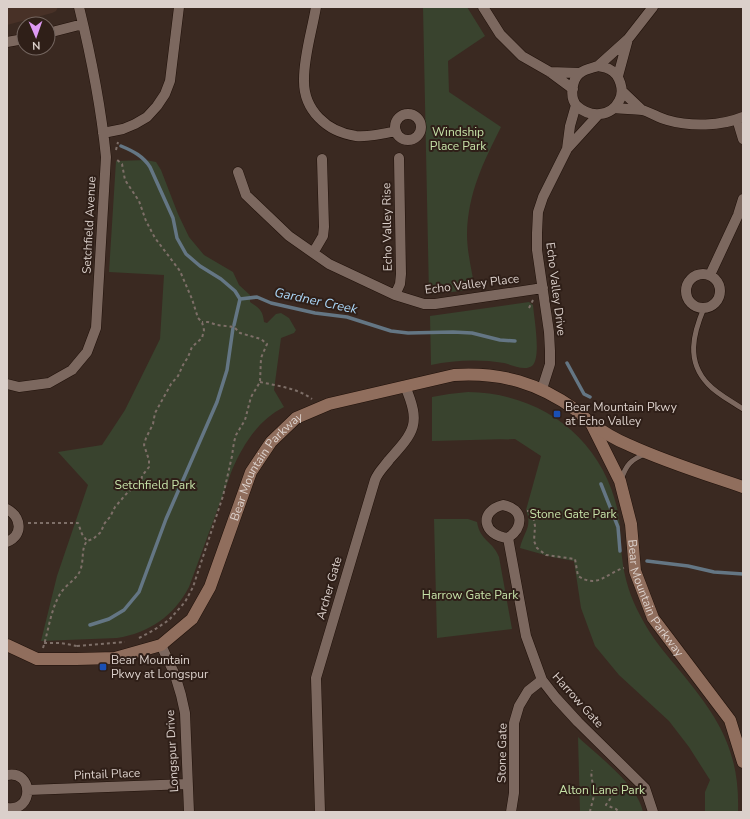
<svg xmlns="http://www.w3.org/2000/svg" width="750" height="819" font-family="'Nunito Sans',sans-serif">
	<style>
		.built { fill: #483127 }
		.green { fill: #39432e }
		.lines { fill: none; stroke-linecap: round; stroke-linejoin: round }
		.stream { stroke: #647684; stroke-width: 3.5 }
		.lane-casing { stroke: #20110a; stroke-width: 6 }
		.street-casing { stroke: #20110a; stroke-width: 11 }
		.secondary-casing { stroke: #20110a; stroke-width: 13 }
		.path { stroke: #7e6f68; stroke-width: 2; stroke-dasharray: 3 3; stroke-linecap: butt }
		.lane { stroke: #7c685f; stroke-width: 5 }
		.street { stroke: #7c685f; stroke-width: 10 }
		.secondary { stroke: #906e5d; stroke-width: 12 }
		.transit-dot { fill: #1a4fb4; stroke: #2f1f18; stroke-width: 1.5 }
		.labels { text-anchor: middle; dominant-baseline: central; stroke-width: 4; stroke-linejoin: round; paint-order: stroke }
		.park-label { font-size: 12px; fill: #c6e2a8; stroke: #2f1f18 }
		.street-label { font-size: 12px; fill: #dbd0cb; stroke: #2f1f18 }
		.poi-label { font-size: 12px; fill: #dbd0cb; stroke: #2f1f18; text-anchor: start }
		.water-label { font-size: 13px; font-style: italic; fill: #aad6f7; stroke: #2f1f18 }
	</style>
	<rect width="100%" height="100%" fill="#3a2921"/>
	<path class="built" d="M 7,7 L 58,7 L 56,11 L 52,13 L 7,25 Z"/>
	<path class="green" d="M 423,7 L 467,7 L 485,36 L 448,61 L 449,92 L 501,127 C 483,163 468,193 467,234 C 467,252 472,272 475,289 L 429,295 Z
		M 146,160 L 156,162 L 161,170 L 178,214 L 189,237 L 204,255 L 233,272 L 239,285 L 250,295 L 250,302 C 259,308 263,310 264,322 L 267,323 L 276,314 L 281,313 L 289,318 L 296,330 L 294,333 L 281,338 L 274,390 L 284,407 C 258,420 243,445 232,470 L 189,587 C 174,616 149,633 117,638 L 41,641 L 57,576 L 88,485 L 58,452 L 102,445 L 125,410 L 160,339 L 164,275 L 109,272 L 116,161 Z
		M 529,302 L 533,305 C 534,318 541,355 533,365 C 526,372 512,365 504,363 C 480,359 454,360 431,365 L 430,316 Z
		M 468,392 C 542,393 603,439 618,512 C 621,527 620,542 622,557 C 624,578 631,599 641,617 C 651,637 666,654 680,671 C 718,717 740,750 738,812 L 705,812 L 705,792 L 710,780 L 689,747 L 669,721 L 619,675 L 595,646 L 581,608 L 574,561 L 552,557 L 520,548 C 523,533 533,527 526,510 L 541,456 L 515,439 L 432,441 L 432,397 L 449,394 Z
		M 434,519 L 468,519 L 477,522 C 480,541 493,541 499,557 L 512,629 L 437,638 Z
		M 578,737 C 598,756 638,785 643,812 L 580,812 Z"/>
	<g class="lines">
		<path class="stream" d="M 121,146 C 133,151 143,156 150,167 L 173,218 L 177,238 L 186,254 L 200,266 L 221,279 L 235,291 L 240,299 L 257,297 L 271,303 L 315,313 L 347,317 L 391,331 L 408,333 L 453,332 L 472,333 L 500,340 L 515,341
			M 234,325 L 240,299
			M 567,363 L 584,394 L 590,397
			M 601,484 L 618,527 L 620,551
			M 647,561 L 688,566 L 714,572 L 743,574
			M 90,625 L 109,619 L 124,610 L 139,592 L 166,519 L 217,402 L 227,370 L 233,328"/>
		<g class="lane-casing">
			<path id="lane" d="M 704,308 C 693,334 686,361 708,384 C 717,394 731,401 743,409
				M 621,480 C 626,465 631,459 646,454"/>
		</g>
		<g class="street-casing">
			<path id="street" d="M 316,7 C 312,31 304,55 304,79 C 303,110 327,132 356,136 C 369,137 383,134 396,131
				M 483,7 L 500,34 L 522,56 L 550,72 L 573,89
				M 48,33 L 83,24
				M 7,42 L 24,39
				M 598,66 C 601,67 606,67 609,69 C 620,74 625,91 619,101 C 611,117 590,118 577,106 C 569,98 572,79 580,73 C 585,69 592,68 598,66 Z
				M 598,66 L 628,39 L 653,7
				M 550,72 L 580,73
				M 618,76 L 628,39
				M 622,91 L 642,110
				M 614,108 C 623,109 633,109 642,110 C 650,112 659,118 667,120 C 691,127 721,126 743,117
				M395 127a13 13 0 1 1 26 0a13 13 0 1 1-26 0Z
				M 737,119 L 743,139
				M 103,133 L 123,129 L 135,124 L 147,117 L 157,106 L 165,94 L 170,81 L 179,7
				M 567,149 L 570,126 L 576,105
				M 238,172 L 246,195 L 289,236 L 329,264 L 395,295 L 424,304 L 435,304 L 543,288
				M 313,253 L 323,236 L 324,227 L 322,159
				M686 291a17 17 0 1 1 34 0a17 17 0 1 1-34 0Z
				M 710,275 L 738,215 L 743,199
				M 395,295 L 400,284 L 401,274 L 399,158
				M 7,384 L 19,387 L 49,383 L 72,370 L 87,352 L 96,328 L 106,157 C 101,107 91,56 79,7
				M 542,389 L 550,364 L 550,351 L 549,332 L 537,250 L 537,233 L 538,212 L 543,197 L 567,149 L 598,115
				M 503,505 C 524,509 524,527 508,538 C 483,536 478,511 503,505 Z
				M 7,509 C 21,517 24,535 7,542
				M 508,538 L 526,636 L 542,680 L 556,698 L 578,722 L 645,788 L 653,812
				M 161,645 L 175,675 L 181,695 L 185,713 L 189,812
				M 7,775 C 34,770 34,812 7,808
				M 28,790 L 187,784
				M 320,812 L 316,678 L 375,480 C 378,472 384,467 389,460 C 415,431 421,424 405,386
				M 511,812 L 514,793 L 514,723 L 519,706 L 528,691 L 542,680"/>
		</g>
		<g class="secondary-casing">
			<g id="secondary">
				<path id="s1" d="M 591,423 L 620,481 L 631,524 L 635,571 L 653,618 L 730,720 L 743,762"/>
				<path id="s2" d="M 7,645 L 37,659 L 76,659 L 115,658 L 161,645 L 192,619 L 210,587 L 251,472 L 271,442 L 296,418 L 329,404 L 454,375 C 502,372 538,383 576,410 C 581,414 585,419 590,422 C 600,430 617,440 629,445 C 666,462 705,474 743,487"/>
			</g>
		</g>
		<path class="path" d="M 116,150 L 118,142
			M 529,308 L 533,300
			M 260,382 C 278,386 297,388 312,399
			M 527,511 L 532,511 L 535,526 L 534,541 L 537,548 L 546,555 L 575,559 L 578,576 C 598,589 606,573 624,568
			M 28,523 L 78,523 L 82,534 L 87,541
			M 139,638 L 154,630 L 169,620 L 185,602 L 193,587 L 223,496 L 232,456 L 234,442 L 236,435 L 245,420 L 251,397 L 260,382 L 261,358 L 267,344 L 261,339 L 240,333 L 234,327 L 217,325 L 208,322 L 202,322
			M 44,643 L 61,643 L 77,646
			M 77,646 L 125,642
			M 43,648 C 49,629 50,612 60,594 C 65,585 79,578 81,568 C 84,558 81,549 87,541 L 93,539 L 101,532 L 104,524 L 110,517 L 115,507 L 128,492 L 141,483 L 142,476 L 149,467 L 149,460 L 144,445 L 146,438 L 153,424 L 155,413 L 171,384 L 178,376 L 183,365 L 188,357 L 192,347 L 202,338 L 204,330 L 202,322 L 198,318 L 192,299 L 180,271 L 155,238 L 146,221 L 139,201 L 125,180 L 122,164 L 116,159
			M 594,789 C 601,788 616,788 610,799 C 609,801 607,803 606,805 L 616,809 L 619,812
			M 590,812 C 591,805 594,799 594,793 C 594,785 590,777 592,770"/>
		<use href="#lane" class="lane"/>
		<use href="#street" class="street"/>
		<use href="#secondary" class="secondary"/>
	</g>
	<g class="transit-dot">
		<rect x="553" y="410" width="8" height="8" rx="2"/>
		<rect x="99" y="663" width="8" height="8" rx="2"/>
	</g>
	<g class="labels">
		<g class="park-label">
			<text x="458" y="132">Windship<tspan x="458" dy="14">Place Park</tspan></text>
			<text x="155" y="485">Setchfield Park</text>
			<text x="573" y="514">Stone Gate Park</text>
			<text x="470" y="595">Harrow Gate Park</text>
			<text x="602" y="790">Alton Lane Park</text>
		</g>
		<g class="street-label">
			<text transform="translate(89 225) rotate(-87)">Setchfield Avenue</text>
			<text transform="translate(387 227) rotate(-91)">Echo Valley Rise</text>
			<text transform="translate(472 284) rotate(-7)">Echo Valley Place</text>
			<text transform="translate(556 289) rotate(83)">Echo Valley Drive</text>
			<text stroke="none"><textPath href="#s2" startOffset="371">Bear Mountain Parkway</textPath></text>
			<text transform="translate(329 588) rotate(-74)">Archer Gate</text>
			<text stroke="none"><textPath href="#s1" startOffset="189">Bear Mountain Parkway</textPath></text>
			<text transform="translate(578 700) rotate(48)">Harrow Gate</text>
			<text transform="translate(172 751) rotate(-93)">Longspur Drive</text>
			<text transform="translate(502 753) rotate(-89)">Stone Gate</text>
			<text transform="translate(107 774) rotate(-2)">Pintail Place</text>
		</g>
		<g class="poi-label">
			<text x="565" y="407">Bear Mountain Pkwy<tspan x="565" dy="14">at Echo Valley</tspan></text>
			<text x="111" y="660">Bear Mountain<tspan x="111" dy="14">Pkwy at Longspur</tspan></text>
		</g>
		<g class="water-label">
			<text transform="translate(316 301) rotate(12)">Gardner Creek</text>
		</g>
	</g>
	<rect width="750" height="819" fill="none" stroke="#dbd0cb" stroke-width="16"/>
	<g transform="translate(36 36) rotate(178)"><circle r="19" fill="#2f1f18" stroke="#746660"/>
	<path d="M0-3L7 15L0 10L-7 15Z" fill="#dd99f3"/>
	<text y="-6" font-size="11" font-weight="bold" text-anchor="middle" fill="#dbd0cb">N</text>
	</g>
</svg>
